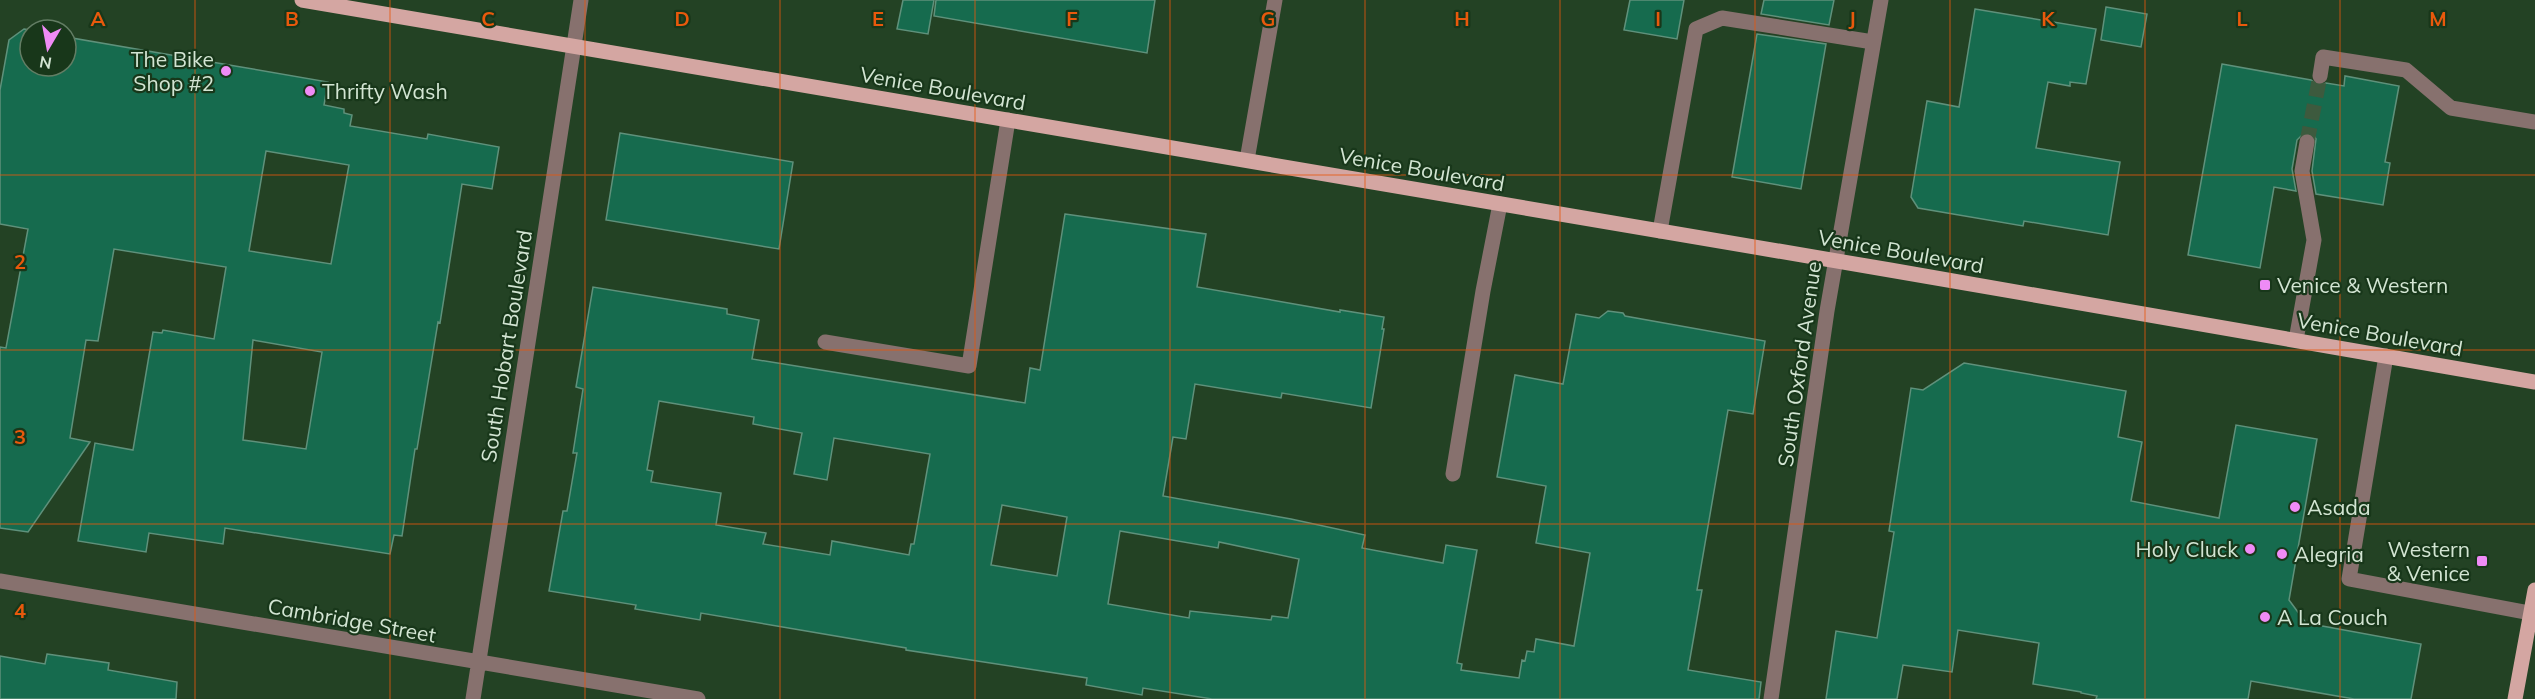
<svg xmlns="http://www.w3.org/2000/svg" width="2535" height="699" font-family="Mulish,sans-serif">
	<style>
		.building { fill: #166b4e; stroke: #5f917b; stroke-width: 1.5; fill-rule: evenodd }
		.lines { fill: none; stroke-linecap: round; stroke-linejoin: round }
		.minor-tunnel { stroke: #3d5a3e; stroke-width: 15; stroke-dasharray: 15 8; stroke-linecap: butt }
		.minor { stroke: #87716e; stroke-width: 15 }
		.major { stroke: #d4a6a2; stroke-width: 15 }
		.grid { fill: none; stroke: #e8590c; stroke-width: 1.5; stroke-opacity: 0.55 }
		.poi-dot { fill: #ef8bf6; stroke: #18371a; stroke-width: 2 }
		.labels { text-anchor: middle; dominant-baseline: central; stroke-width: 4.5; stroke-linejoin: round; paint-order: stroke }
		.poi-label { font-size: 21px; fill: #d3e5d3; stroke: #18371a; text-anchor: start }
		.street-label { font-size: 21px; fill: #d3e5d3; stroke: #18371a }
		.grid-label { font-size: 20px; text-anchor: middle; font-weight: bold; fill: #e8590c; stroke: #18371a; stroke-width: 4.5; stroke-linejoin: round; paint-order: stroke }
	</style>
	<rect width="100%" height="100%" fill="#234224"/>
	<path class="building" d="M 903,0 L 934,0 L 928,34 L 897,29 Z
		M 936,0 L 1155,0 L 1147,53 L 934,16 Z
		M 1630,0 L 1684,0 L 1677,39 L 1624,30 Z
		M 1764,0 L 1834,0 L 1829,25 L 1761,14 Z
		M 2106,7 L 2147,14 L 2141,47 L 2101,40 Z
		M 1975,9 L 2096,29 L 2086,84 L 2070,82 L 2070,86 L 2048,82 L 2036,148 L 2120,162 L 2108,235 L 2024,221 L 2023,226 L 1918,208 L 1911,197 L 1927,101 L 1959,107 Z
		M 24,29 L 30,30 L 30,66 L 66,66 L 66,37 L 235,66 L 328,82 L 324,105 L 344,109 L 344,113 L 352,115 L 350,126 L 427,139 L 428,134 L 499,147 L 492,189 L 462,184 L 440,323 L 438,322 L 417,449 L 415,449 L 402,536 L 394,535 L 390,554 L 225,528 L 223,544 L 149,533 L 146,552 L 78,541 L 95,443 L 133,450 L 153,332 L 162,333 L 163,330 L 214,339 L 226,267 L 114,249 L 98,341 L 86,340 L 70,438 L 90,442 L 28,532 L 0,528 L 0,347 L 6,348 L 28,229 L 0,224 L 0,90 L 9,40 ZM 266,151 L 349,165 L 331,264 L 249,251 ZM 253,340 L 322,352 L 306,449 L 243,440 Z
		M 1757,34 L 1826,44 L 1801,189 L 1732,177 Z
		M 2222,64 L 2311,80 L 2319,86 L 2326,83 L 2344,86 L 2345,76 L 2399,86 L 2385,162 L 2390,163 L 2383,205 L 2316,194 L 2312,171 L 2316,139 L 2313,134 L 2304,133 L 2297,140 L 2292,169 L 2296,191 L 2274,187 L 2260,268 L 2188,255 Z
		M 620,133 L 793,162 L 779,249 L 606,220 Z
		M 1065,214 L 1206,234 L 1197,287 L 1340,312 L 1340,310 L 1384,317 L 1382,329 L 1384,329 L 1371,408 L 1282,393 L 1281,398 L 1195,384 L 1186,439 L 1173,437 L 1163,496 L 1291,519 L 1365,535 L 1362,548 L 1443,563 L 1446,545 L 1477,550 L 1457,663 L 1462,664 L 1461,670 L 1519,678 L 1522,660 L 1525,661 L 1527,651 L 1534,652 L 1536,639 L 1574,646 L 1590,553 L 1536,543 L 1546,486 L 1497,477 L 1515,375 L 1563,384 L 1576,314 L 1599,318 L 1608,311 L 1623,313 L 1625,316 L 1765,341 L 1753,414 L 1728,410 L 1697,590 L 1702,590 L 1688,670 L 1761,682 L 1759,699 L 1212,699 L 1143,688 L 1142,695 L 1086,685 L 1087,678 L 906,650 L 906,648 L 701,613 L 700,620 L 635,609 L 636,605 L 549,591 L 563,511 L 567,511 L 577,453 L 573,453 L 583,389 L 576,387 L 593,287 L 727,309 L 727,314 L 759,320 L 752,359 L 1025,403 L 1030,368 L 1040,370 ZM 659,401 L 754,417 L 753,424 L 802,433 L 794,474 L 827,480 L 834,438 L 930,454 L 914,544 L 911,544 L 909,555 L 832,541 L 830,555 L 763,544 L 766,533 L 716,525 L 721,493 L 651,482 L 653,471 L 647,470 ZM 1002,505 L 1067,517 L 1057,576 L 991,565 ZM 1120,531 L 1218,548 L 1219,542 L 1299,559 L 1288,618 L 1272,616 L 1271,620 L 1190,611 L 1189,618 L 1108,604 Z
		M 1964,363 L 2126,391 L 2118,437 L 2142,442 L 2131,501 L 2219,518 L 2236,425 L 2317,439 L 2289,600 L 2306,623 L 2421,644 L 2411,699 L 2354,699 L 2251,681 L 2248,699 L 2096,699 L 2097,696 L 2081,693 L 2081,692 L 2033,684 L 2039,643 L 1958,630 L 1952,672 L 1903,665 L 1897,699 L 1826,699 L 1836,631 L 1877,638 L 1894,532 L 1889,531 L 1911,388 L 1923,390 Z
		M 47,654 L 109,663 L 108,670 L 177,682 L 176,699 L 0,699 L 0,656 L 45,664 Z"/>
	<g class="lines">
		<path class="minor-tunnel" d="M 2307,142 L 2320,76"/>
		<path class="minor" d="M 2320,76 L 2323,57 L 2406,70 L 2451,108 L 2535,122
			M 1247,160 L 1275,0
			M 1660,231 L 1696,29 L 1722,18 L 1873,42
			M 2296,340 L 2314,240 L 2302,171 L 2307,142
			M 825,342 L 969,366 L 1008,120
			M 2386,356 L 2349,579 L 2530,613
			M 1453,474 L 1483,291 L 1500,204
			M 0,581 L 698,699
			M 473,699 L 581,0
			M 1771,699 L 1827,311 L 1881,0"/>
		<path class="major" d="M 302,0 L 1890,270 L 2535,382
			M 2515,699 L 2535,590"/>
	</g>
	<path class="grid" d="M 195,0 L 195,699M 390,0 L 390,699M 585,0 L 585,699M 780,0 L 780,699M 975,0 L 975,699M 1170,0 L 1170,699M 1365,0 L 1365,699M 1560,0 L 1560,699M 1755,0 L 1755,699M 1950,0 L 1950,699M 2145,0 L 2145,699M 2340,0 L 2340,699M 0,175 L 2535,175M 0,350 L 2535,350M 0,524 L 2535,524"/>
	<g class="poi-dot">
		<circle cx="226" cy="71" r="6"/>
		<circle cx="310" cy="91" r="6"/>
		<rect x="2259" y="279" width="12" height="12" rx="3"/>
		<circle cx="2295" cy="507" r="6"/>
		<circle cx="2250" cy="549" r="6"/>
		<circle cx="2282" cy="554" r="6"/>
		<rect x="2476" y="555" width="12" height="12" rx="3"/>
		<circle cx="2265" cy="617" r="6"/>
	</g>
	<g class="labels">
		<g class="poi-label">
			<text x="214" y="59" text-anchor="end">The Bike<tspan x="214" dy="24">Shop #2</tspan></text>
			<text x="322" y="91">Thrifty Wash</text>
			<text x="2277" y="285">Venice &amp; Western</text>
			<text x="2307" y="507">Asada</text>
			<text x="2238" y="549" text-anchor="end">Holy Cluck</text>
			<text x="2470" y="549" text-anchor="end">Western<tspan x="2470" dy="24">&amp; Venice</tspan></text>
			<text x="2294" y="554">Alegria</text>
			<text x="2277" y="617">A La Couch</text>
		</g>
		<g class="street-label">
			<text transform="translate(943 88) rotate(10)">Venice Boulevard</text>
			<text transform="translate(1422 169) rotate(10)">Venice Boulevard</text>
			<text transform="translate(1901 251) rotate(10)">Venice Boulevard</text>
			<text transform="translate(2380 334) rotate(10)">Venice Boulevard</text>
			<text transform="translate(506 346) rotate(-81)">South Hobart Boulevard</text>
			<text transform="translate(1799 364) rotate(-82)">South Oxford Avenue</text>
			<text transform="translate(352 620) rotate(10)">Cambridge Street</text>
		</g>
	</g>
	<g class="grid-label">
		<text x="98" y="26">A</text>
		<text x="292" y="26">B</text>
		<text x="488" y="26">C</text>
		<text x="682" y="26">D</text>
		<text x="878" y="26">E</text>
		<text x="1072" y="26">F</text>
		<text x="1268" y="26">G</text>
		<text x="1462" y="26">H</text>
		<text x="1658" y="26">I</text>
		<text x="1852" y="26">J</text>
		<text x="2048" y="26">K</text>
		<text x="2242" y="26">L</text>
		<text x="2438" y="26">M</text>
		<text x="20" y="269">2</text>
		<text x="20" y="444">3</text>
		<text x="20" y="618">4</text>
	</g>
	<g transform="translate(48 48) rotate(190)"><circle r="28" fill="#18371a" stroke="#637d64" stroke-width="1.5"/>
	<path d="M0-4.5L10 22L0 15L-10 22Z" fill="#ef8bf6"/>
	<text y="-9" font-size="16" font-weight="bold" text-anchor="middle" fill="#d3e5d3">N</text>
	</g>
</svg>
